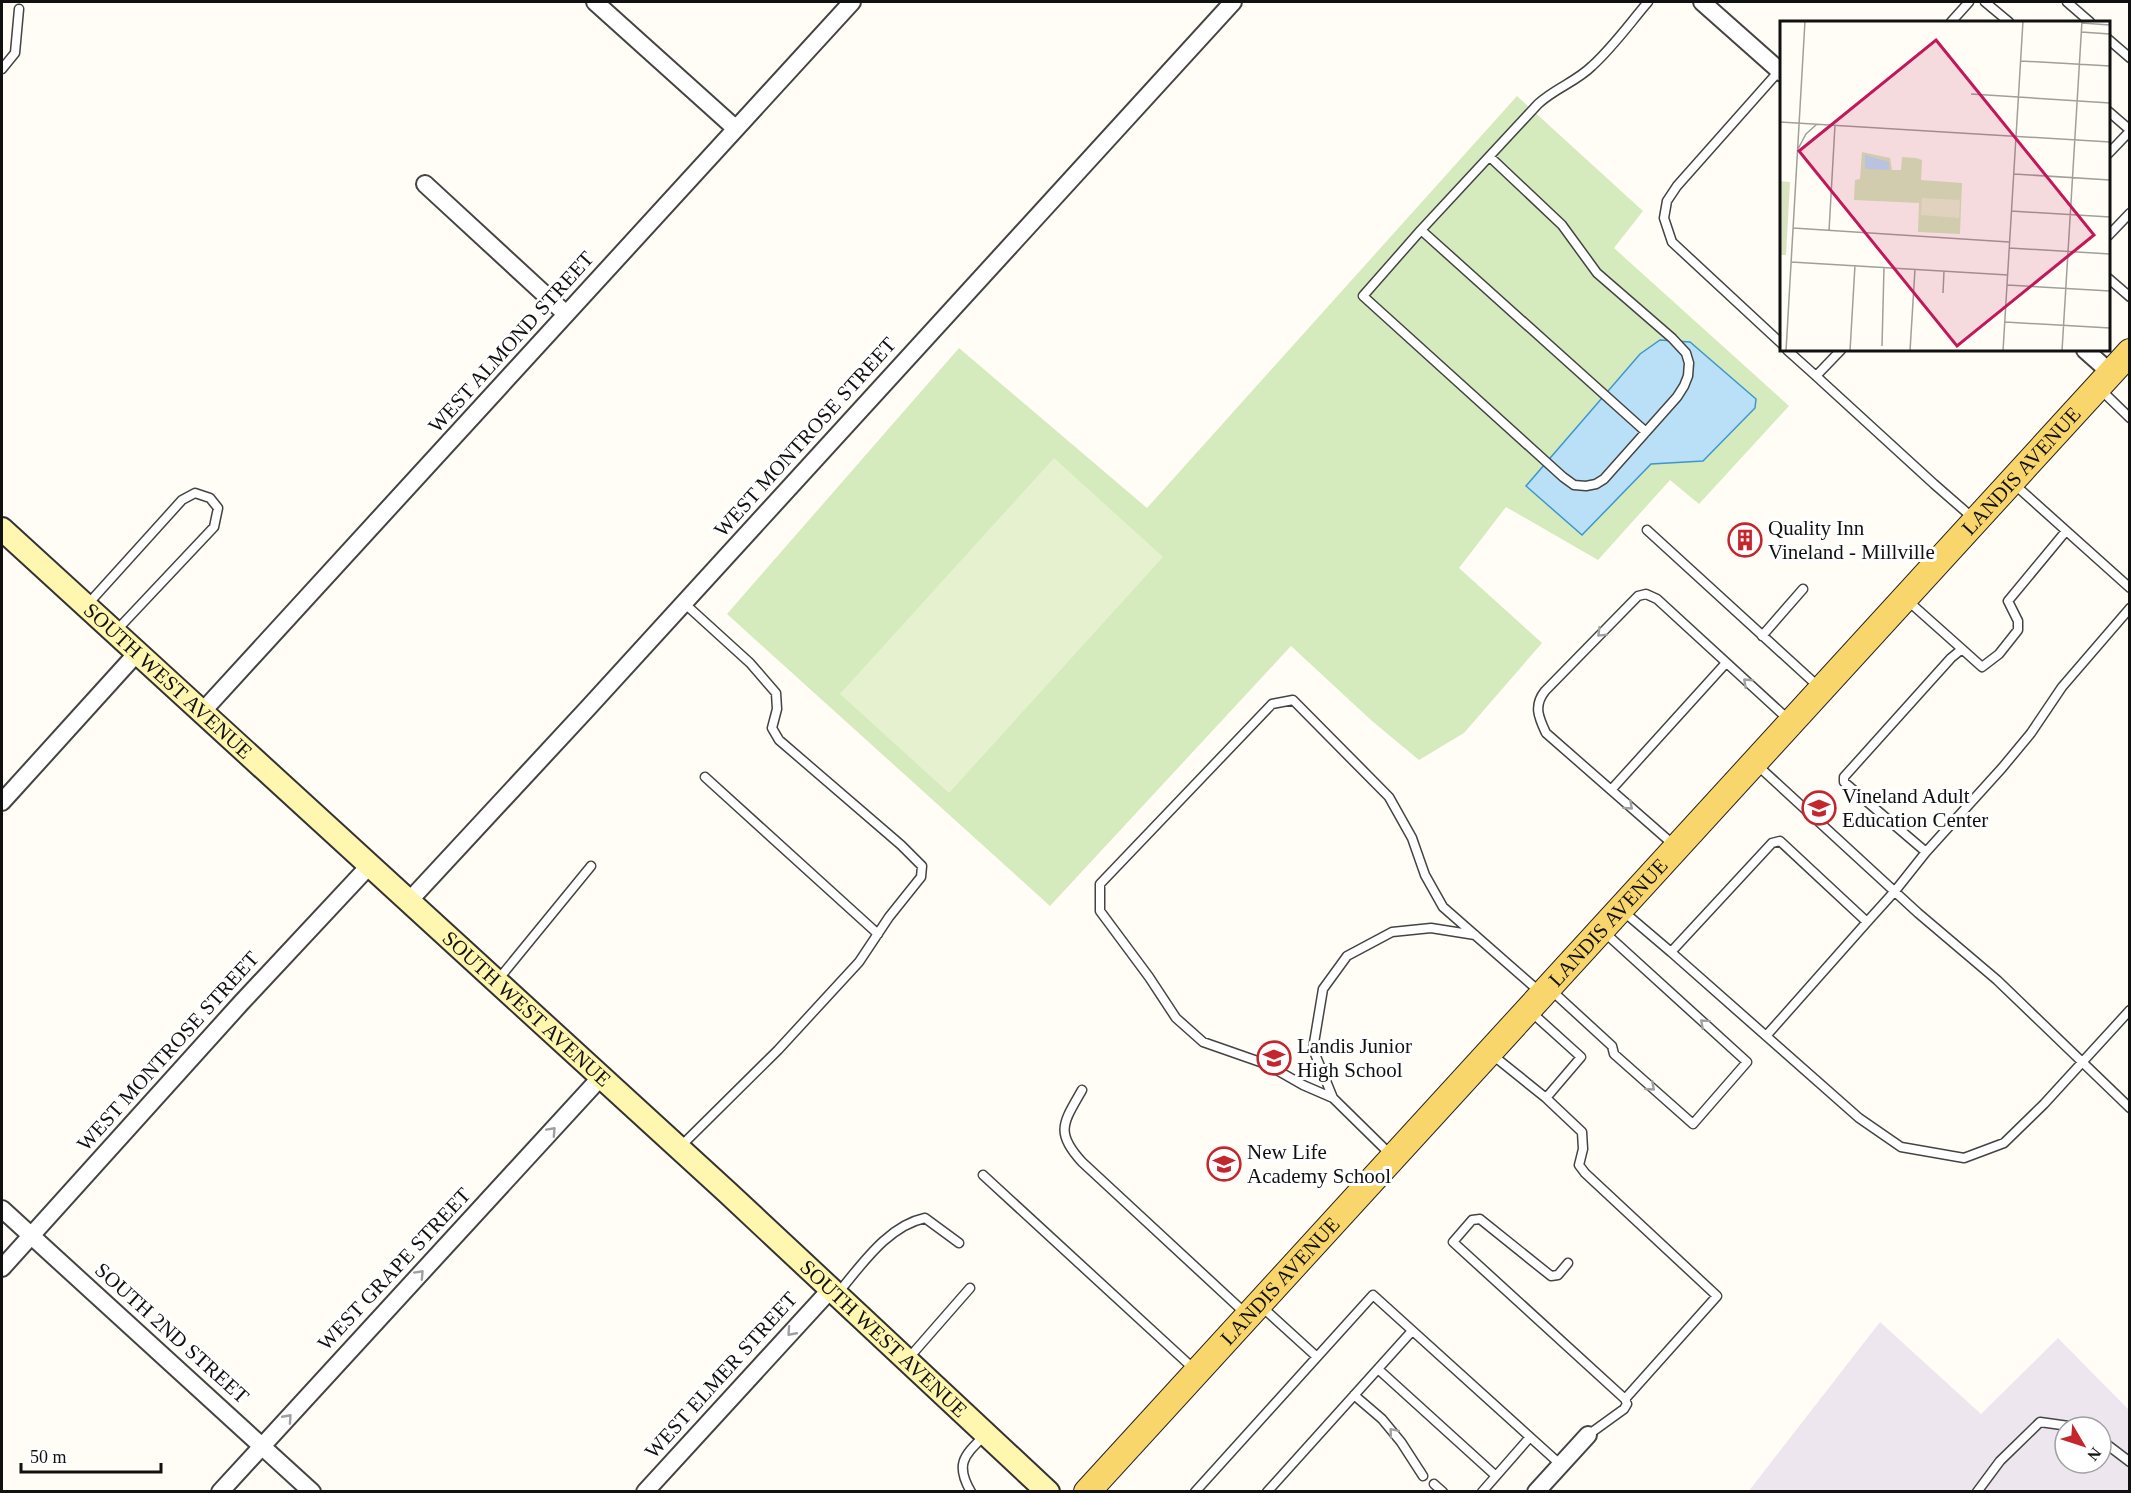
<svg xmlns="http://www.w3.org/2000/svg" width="2131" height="1493" font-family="'Times New Roman',serif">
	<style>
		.industrial { fill: #eee6ef; fill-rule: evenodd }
		.green { fill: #d5ebbd }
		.pitch { fill: #e6f2cf }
		.water { fill: #b9e0f7; stroke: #3f96cf; stroke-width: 1.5 }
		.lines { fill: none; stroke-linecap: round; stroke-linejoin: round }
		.lane-casing { stroke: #444; stroke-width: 11 }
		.street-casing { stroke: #444; stroke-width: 20 }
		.secondary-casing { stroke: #333; stroke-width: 26 }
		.primary-casing { stroke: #222; stroke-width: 28 }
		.lane { stroke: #fff; stroke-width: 8 }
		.street { stroke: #fff; stroke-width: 16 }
		.secondary { stroke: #fff6b0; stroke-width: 22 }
		.primary { stroke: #f9d66b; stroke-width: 26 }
		.oneway { stroke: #a0a0a0 }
		.labels { text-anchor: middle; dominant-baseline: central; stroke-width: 6; stroke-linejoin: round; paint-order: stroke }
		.street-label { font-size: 21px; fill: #111; stroke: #fff }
		.poi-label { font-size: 21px; fill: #111; stroke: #fff; text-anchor: start }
		.inset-road { fill: none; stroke: #a09f9a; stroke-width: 1.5 }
		.view { fill: #c2185b; fill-opacity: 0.15; stroke: #c2185b; stroke-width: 3 }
		.inset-edge { fill: none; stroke: #111; stroke-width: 3 }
	</style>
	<rect width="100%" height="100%" fill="#fffdf5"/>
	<path class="industrial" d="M 1880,1322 L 1981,1414 L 2058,1338 L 2129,1410 L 2129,1491 L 1748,1492 ZM 2065,1427 L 2101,1427 L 2101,1463 L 2065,1463 Z"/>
	<path class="green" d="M 1517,96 L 1643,211 L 1614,248 L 1789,406 L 1699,504 L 1670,480 L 1598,560 L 1506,507 L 1459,568 L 1542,643 L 1464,733 L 1419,760 L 1372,721 L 1291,646 L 1050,906 L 727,614 L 959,348 L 1147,508 Z"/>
	<path class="pitch" d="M 1054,458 L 1163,557 L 949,793 L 840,694 Z"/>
	<path class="water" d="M 1660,340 L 1690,342 L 1756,399 L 1755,408 L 1703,461 L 1651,464 L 1582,535 L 1526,486 L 1640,354 Z"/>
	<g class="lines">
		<g class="lane-casing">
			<path id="lane" d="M 1985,2 L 2009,22
				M 2067,2 L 2090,22
				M 1951,22 L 1969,2
				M 2108,39 L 2130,58
				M 2,69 L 15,53 L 19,9
				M 1779,71 L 1677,186 L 1667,201 L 1664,218 L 1672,242 L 1782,344
				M 2108,111 L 2130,130
				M 2108,154 L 2130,131
				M 1490,157 L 1562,225 L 1597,273 L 1672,338 L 1686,353 L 1689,363 L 1688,376 L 1684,386 L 1677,397 L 1604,479 L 1596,484 L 1586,486 L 1574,485 L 1563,477 L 1363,296 L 1421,230 L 1538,104 C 1555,88 1576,82 1592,66 C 1613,47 1630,23 1648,2
				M 1421,230 L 1646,432
				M 2108,236 L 2130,213
				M 2108,278 L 2130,297
				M 1787,350 L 1816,376
				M 1841,350 L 1816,376 L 1934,484 L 1973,518
				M 2100,389 L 2130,418
				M 2014,484 L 2130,588
				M 1647,530 L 1820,688
				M 1907,600 L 1962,649
				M 88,604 L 182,500 L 195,493 L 210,498 L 218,508 L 214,527 L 115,632
				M 1762,636 L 1803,589
				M 1756,764 L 1918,913 L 1997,980 L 2130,1108
				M 705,777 L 878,934
				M 1611,790 L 1726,663
				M 1675,846 L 1546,733 C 1539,718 1533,706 1545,691 L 1638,596 L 1646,594 L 1657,599 L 1790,721
				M 1926,852 L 1844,782 L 1844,777 L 1951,658 L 1962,649 L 1982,667 L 1999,654 L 2018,630 L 2018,621 L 2008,601 L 2066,531
				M 1624,912 L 1671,952
				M 1867,922 L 1895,891 L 1926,852 L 2002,768 L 2031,733 L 2062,687 L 2130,608
				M 497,981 L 591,866
				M 1551,990 L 1612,1046 L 1614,1054 L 1693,1124 L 1747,1062 L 1603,931
				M 1530,1011 L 1581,1057 L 1546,1098 L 1582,1132 L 1583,1149 L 1579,1165 L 1585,1173 L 1717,1296 L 1625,1399
				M 1766,1036 L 1867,922 L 1780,841 L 1772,843 L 1671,952 L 1859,1118 L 1901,1147 L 1964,1158 L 2004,1143 L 2044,1104 L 2130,1010
				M 1490,1053 L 1546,1098
				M 1082,1090 C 1064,1122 1054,1132 1082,1162 L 1245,1313
				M 1333,1098 L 1313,1049 L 1323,989 L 1347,956 L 1392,932 L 1431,928 L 1475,935
				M 679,1148 L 778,1050 L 859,962 L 889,917 L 921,877 L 922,866 L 901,845 L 779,740 L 772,728 L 777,709 L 776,693 L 750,663 L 684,603
				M 1391,1155 L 1333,1098 L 1303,1085 L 1266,1064 L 1203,1042 L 1176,1018 L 1149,977 L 1100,911 L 1100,884 L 1272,704 L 1293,700 L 1389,797 L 1412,838 L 1425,875 L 1443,907 L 1540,992
				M 983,1175 L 1194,1369
				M 1568,1263 L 1558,1275 L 1551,1276 L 1480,1219 L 1472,1220 L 1453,1242 L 1625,1399 L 1627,1404 L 1624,1409 L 1588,1435
				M 837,1294 C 861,1266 887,1226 925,1218 L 959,1243
				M 1262,1307 L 1317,1357
				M 907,1360 L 970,1288
				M 1378,1369 L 1496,1476
				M 1354,1395 L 1382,1419 L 1401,1442 L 1423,1476
				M 2101,1440 L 2130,1462
				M 1434,1484 L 1443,1492
				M 971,1492 C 954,1463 965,1455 986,1434
				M 1195,1492 L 1373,1295 L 1561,1465
				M 1267,1492 L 1412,1331
				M 1482,1492 L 1530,1437
				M 1977,1492 L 2000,1461 L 2040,1422 L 2076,1427"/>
		</g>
		<g class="street-casing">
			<path id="street" d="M 595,2 L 735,128
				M 1702,2 L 1782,73
				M 425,184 L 566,314
				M 2085,350 L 2111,373
				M 202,712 L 852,2
				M 2,802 L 137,653
				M 409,901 L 588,708 L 1233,2
				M 2,1209 L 312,1492
				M 2,1268 L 241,1003 L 370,865
				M 220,1492 L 601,1077
				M 645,1492 L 831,1289
				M 1536,1492 L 1588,1435"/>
		</g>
		<g class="secondary-casing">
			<g id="secondary">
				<path id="s1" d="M 2,529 L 727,1192 L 1048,1492"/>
			</g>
		</g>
		<g class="primary-casing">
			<g id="primary">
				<path id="s2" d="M 1087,1492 L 2130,352"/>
			</g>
		</g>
		<use href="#lane" class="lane"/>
		<use href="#street" class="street"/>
		<use href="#secondary" class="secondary"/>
		<use href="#primary" class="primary"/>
	</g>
	<defs><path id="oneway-chevron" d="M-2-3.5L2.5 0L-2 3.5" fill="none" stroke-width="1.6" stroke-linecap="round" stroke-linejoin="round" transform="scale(1.5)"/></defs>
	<g class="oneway">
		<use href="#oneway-chevron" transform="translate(1601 633) rotate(135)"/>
		<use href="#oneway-chevron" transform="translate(1747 682) rotate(-137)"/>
		<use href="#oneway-chevron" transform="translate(1629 806) rotate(42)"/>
		<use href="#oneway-chevron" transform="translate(1704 1023) rotate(-138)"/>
		<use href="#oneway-chevron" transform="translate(1651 1087) rotate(41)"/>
		<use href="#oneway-chevron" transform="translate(552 1131) rotate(-47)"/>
		<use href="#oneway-chevron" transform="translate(420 1274) rotate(-47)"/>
		<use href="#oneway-chevron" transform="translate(791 1332) rotate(132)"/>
		<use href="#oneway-chevron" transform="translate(288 1418) rotate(-48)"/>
		<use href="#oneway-chevron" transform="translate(1393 1432) rotate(-130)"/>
	</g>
	<defs>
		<g id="building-ring" transform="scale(1.725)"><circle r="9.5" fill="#fff" stroke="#c4262e" stroke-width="1.5"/><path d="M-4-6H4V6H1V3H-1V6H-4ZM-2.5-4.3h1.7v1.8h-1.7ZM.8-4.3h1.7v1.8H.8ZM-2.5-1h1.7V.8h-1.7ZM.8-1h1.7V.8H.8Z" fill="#c4262e"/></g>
		<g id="school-ring" transform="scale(1.725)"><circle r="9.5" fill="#fff" stroke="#c4262e" stroke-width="1.5"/><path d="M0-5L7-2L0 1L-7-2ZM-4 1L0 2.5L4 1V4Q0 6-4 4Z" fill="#c4262e"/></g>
	</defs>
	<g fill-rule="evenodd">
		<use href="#building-ring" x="1745" y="540"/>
		<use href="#school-ring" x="1819" y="808"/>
		<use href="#school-ring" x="1274" y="1058"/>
		<use href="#school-ring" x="1224" y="1164"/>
	</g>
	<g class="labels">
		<g class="street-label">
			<text transform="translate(511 342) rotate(-48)">WEST ALMOND STREET</text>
			<text transform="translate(805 437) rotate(-48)">WEST MONTROSE STREET</text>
			<text stroke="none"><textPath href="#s2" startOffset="1384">LANDIS AVENUE</textPath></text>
			<text stroke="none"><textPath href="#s1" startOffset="225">SOUTH WEST AVENUE</textPath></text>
			<text stroke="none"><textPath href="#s2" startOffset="772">LANDIS AVENUE</textPath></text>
			<text stroke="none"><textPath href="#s1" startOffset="711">SOUTH WEST AVENUE</textPath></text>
			<text transform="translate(168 1051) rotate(-48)">WEST MONTROSE STREET</text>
			<text transform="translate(394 1269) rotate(-47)">WEST GRAPE STREET</text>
			<text stroke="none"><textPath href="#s2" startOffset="286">LANDIS AVENUE</textPath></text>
			<text transform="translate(172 1333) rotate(42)">SOUTH 2ND STREET</text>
			<text stroke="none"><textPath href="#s1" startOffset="1197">SOUTH WEST AVENUE</textPath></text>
			<text transform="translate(721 1375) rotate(-48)">WEST ELMER STREET</text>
		</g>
		<g class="poi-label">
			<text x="1768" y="528">Quality Inn<tspan x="1768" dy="24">Vineland - Millville</tspan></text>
			<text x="1842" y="796">Vineland Adult<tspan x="1842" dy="24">Education Center</tspan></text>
			<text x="1297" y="1046">Landis Junior<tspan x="1297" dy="24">High School</tspan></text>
			<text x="1247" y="1152">New Life<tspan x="1247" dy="24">Academy School</tspan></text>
		</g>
	</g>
	<g transform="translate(1780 21)">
		<rect width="330" height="330" fill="#fffdf5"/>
		<path d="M 82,131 L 110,137 L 112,149 L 121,149 L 122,136 L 136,137 L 142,139 L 141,159 L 182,162 L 180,213 L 138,211 L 139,182 L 74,179 L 75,159 L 80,158 Z" fill="#d5ebbd"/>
		<path d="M 0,160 L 10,161 L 6,234 L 0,234 Z" fill="#d9e3c4"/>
		<path d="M 142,177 L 180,179 L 179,197 L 141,194 Z" fill="#e6f2cf"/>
		<path d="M 85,134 L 109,141 L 109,149 L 85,148 Z" fill="#b9e0f7"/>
		<path class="inset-road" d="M 302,2 L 330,4M 301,11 L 330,13M 241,40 L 330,45M 191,73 L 330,82M 0,101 L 330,121M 18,128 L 26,113 L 37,103M 234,153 L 330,159M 231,190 L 330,196M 13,207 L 229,221M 49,210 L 55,104M 229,227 L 330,233M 11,241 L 228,254M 227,264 L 330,270M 163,272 L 164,250M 225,301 L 330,307M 102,325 L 104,246M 6,330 L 25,0M 70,330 L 75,244M 130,330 L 135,248M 223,330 L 243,0M 282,330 L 302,0"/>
		<path class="view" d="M 156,19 L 314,214 L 177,325 L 19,130 Z"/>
		<rect width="330" height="330" class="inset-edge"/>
	</g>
	<rect width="2131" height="1493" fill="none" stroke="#111111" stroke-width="6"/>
	<g transform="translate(2083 1445) rotate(129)"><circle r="28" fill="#ffffff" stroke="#a0a0a0" stroke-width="1.5"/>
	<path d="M0-4.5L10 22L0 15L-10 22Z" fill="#c4262e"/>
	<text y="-9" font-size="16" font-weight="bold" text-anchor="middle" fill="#111111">N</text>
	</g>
	<path d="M21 1463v9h140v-9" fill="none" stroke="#111111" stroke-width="3"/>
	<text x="30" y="1463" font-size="18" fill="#111111" stroke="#ffffff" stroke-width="4.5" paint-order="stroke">50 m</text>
</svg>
